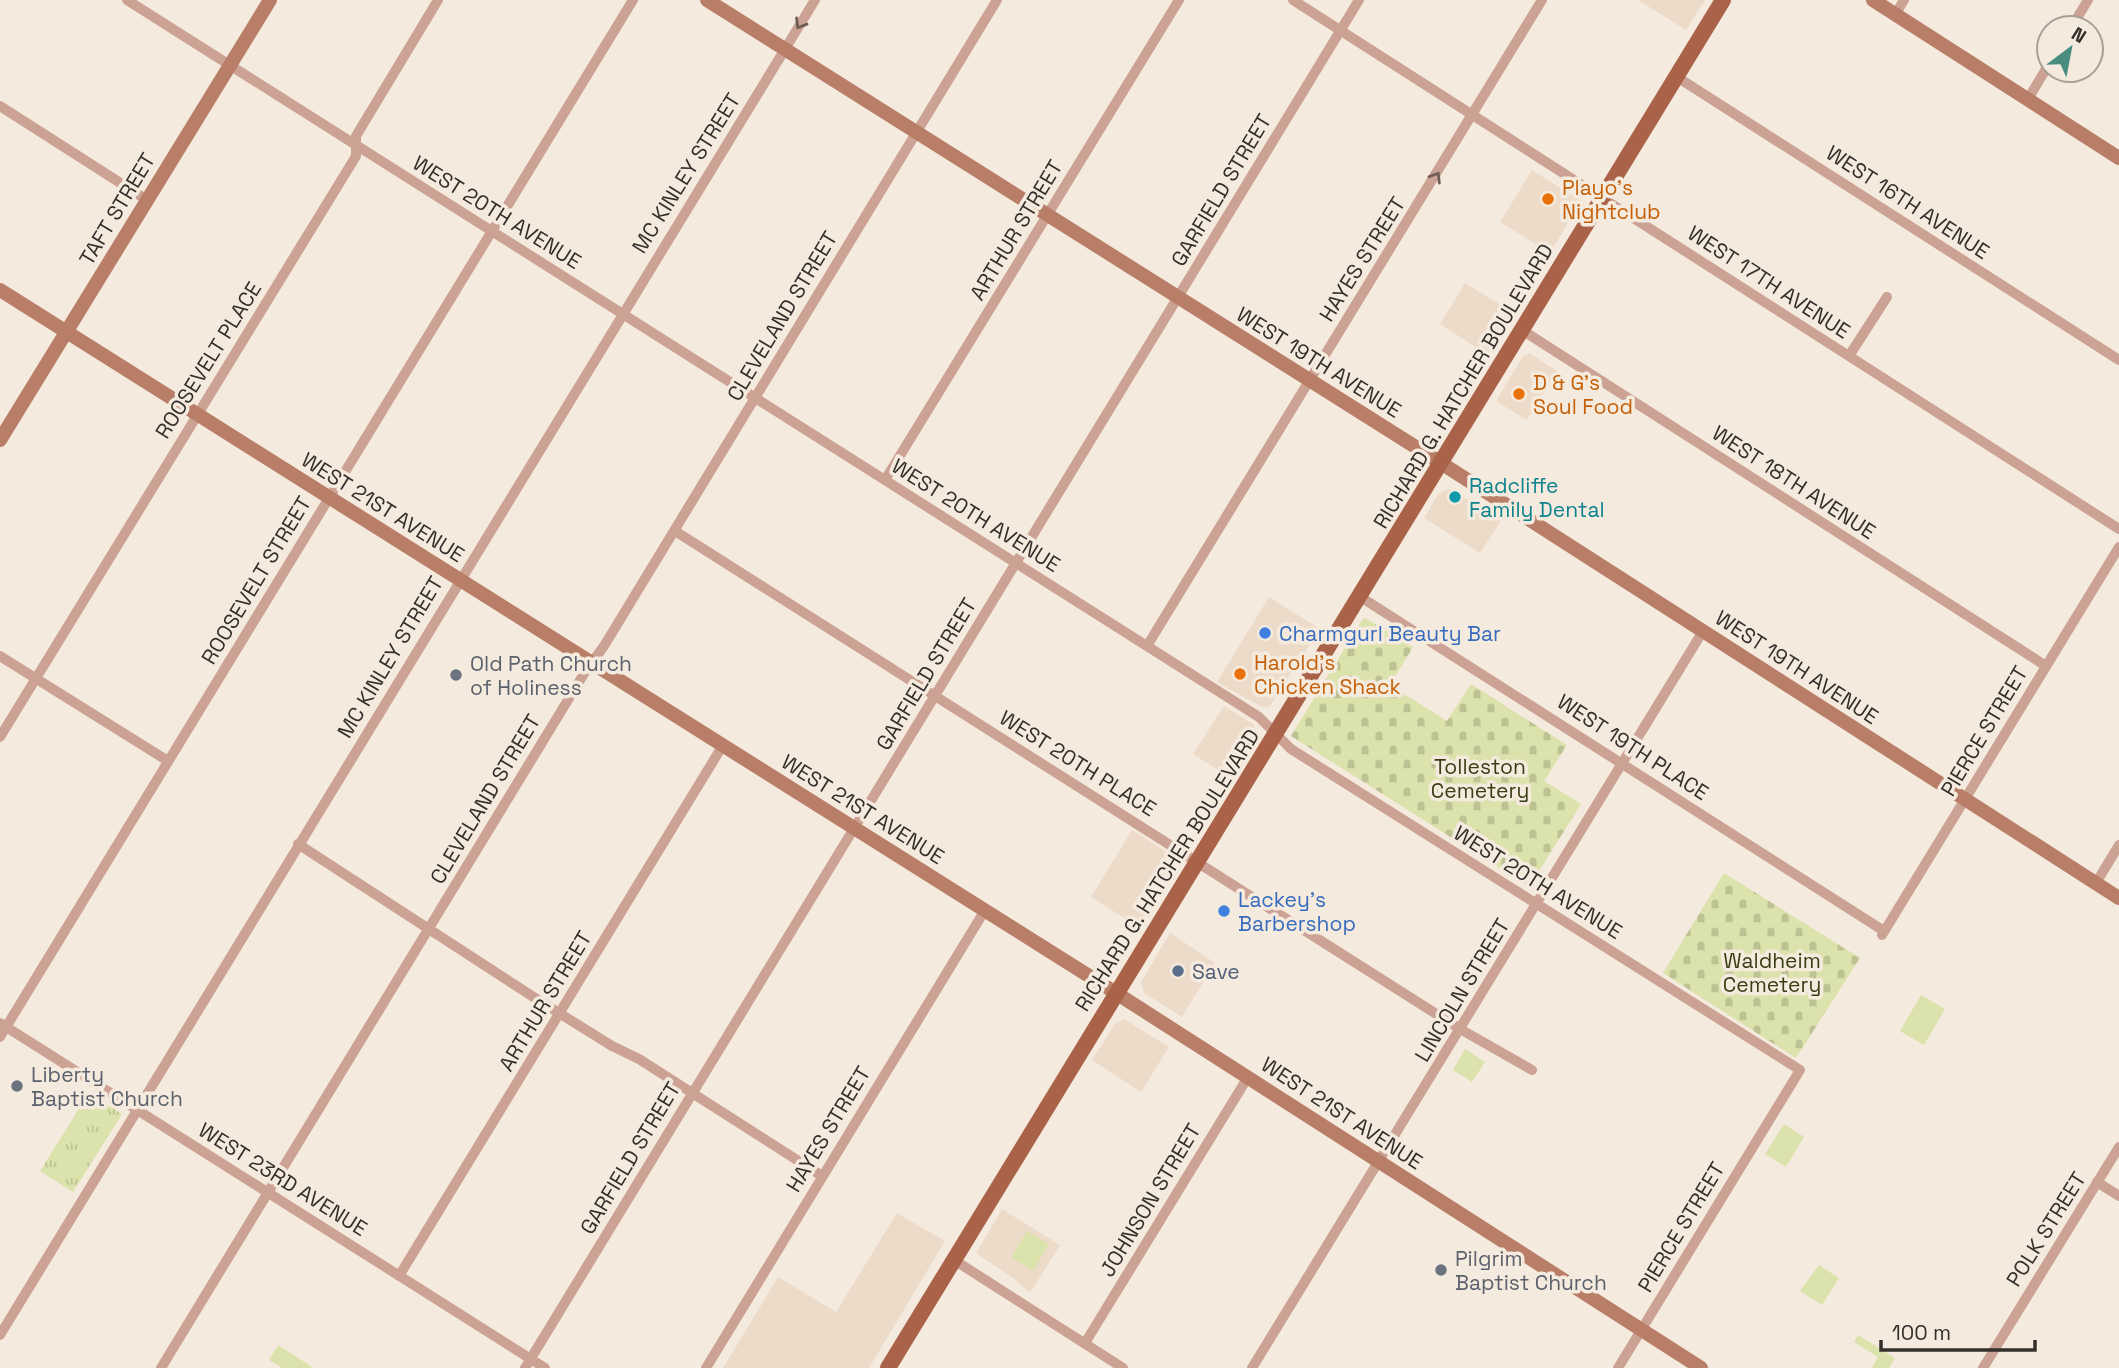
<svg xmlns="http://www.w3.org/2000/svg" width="2119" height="1368" font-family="'Space Grotesk',sans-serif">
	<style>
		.built { fill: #eddbca }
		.grass { fill: url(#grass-tufts) }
		.cemetery { fill: url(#cemetery-stones) }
		.park { fill: #dbe2ab }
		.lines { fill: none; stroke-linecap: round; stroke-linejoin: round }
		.street { stroke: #cba293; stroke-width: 10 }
		.secondary { stroke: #b97e68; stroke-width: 14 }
		.primary { stroke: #aa6248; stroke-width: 16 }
		.oneway { stroke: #705d55 }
		.food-dot { fill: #e8710a; stroke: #f5eade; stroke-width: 2.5 }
		.culture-dot { fill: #0f9aa8; stroke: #f5eade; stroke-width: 2.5 }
		.shop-dot { fill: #3f7fe0; stroke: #f5eade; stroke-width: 2.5 }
		.worship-dot { fill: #6b7280; stroke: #f5eade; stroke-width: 2.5 }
		.service-dot { fill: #5c6f8a; stroke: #f5eade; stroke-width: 2.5 }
		.labels { text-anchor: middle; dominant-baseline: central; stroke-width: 7; stroke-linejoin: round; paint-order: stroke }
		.street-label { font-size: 21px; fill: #342f2b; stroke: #f5eade }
		.food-label { font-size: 21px; fill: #c56008; stroke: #f5eade; text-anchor: start }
		.culture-label { font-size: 21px; fill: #0d838f; stroke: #f5eade; text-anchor: start }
		.shop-label { font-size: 21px; fill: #366cbe; stroke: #f5eade; text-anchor: start }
		.worship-label { font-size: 21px; fill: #5b616d; stroke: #f5eade; text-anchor: start }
		.park-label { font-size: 21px; fill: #3a3e16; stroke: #f5eade }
		.service-label { font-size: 21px; fill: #4e5e75; stroke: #f5eade; text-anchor: start }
	</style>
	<defs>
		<pattern id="grass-tufts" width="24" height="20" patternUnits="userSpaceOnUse" patternTransform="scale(1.75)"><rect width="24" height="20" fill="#dbe2ab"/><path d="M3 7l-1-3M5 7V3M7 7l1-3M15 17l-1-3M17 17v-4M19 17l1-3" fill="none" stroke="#bdc293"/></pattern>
		<pattern id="cemetery-stones" width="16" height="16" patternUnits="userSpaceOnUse" patternTransform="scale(1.75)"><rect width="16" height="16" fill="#dbe2ab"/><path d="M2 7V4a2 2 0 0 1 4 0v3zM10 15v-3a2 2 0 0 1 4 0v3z" fill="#bdc293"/></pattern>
	</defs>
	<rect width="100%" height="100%" fill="#f5eade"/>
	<path class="built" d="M 1638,0 L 1705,0 L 1686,30 Z
		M 1532,170 L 1581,201 L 1550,253 L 1500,222 Z
		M 1465,283 L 1514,313 L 1488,355 L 1440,324 Z
		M 1529,353 L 1557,371 L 1527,420 L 1496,401 L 1523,356 Z
		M 1450,489 L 1501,521 L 1480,553 L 1424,518 L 1438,494 Z
		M 1269,597 L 1320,629 L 1270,706 L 1266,707 L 1262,707 L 1217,682 Z
		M 1224,706 L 1253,724 L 1256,733 L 1229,777 L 1193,754 Z
		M 1132,830 L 1170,854 L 1176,864 L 1138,927 L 1091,897 Z
		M 1170,933 L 1215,963 L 1182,1017 L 1144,993 L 1141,982 Z
		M 1124,1019 L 1169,1047 L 1141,1092 L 1092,1060 L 1115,1024 Z
		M 1002,1209 L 1060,1245 L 1030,1293 L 1013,1278 L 976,1253 Z
		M 897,1213 L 945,1241 L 869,1368 L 723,1368 L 778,1277 L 836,1312 Z"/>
	<path class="grass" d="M 89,1093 L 122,1114 L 73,1192 L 40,1171 Z"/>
	<path class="cemetery" d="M 1365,618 L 1413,647 L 1390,685 L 1447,721 L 1471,684 L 1567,745 L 1544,781 L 1581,804 L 1529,887 L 1291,736 L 1362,620 Z
		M 1724,873 L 1860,958 L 1796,1058 L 1663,973 Z"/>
	<path class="park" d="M 1921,995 L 1945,1009 L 1924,1045 L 1900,1031 Z
		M 1465,1049 L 1485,1062 L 1472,1082 L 1453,1070 Z
		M 1784,1124 L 1804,1137 L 1786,1167 L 1765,1154 Z
		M 1027,1231 L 1049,1244 L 1033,1271 L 1011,1257 Z
		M 1819,1265 L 1839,1278 L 1822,1305 L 1800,1291 Z
		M 1858,1335 L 1895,1358 L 1889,1368 L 1872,1368 L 1878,1357 L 1854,1342 Z
		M 278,1345 L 312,1367 L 311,1368 L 282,1368 L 269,1360 Z"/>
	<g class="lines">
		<path class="street" d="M 127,0 L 1259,717 L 1291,749 L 1800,1070 L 1618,1368
			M 1293,0 L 2119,529
			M 1895,15 L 1904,0
			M 2071,28 L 2088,0
			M 1677,77 L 2119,360
			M 2028,99 L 2049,64
			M 0,106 L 147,200
			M 1522,330 L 2046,666
			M 1849,356 L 1887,297
			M 885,480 L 1179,0
			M 675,531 L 1460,1029 L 1532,1070
			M 1359,596 L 1884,931
			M 1147,646 L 1542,0
			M 0,656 L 168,761
			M 0,737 L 353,161 L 356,156 L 356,136 L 438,0
			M 298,844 L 535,998 L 612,1046 L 639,1059 L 822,1176
			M 2096,883 L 2119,845
			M 1882,935 L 2119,547
			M 0,1023 L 545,1368
			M 0,1037 L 633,0
			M 2097,1182 L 2119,1196
			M 954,1260 L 1123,1368
			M 399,1276 L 723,745
			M 0,1335 L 815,0
			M 1085,1343 L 1248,1077
			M 161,1368 L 585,672 L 604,646 L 997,0
			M 525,1368 L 1359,0
			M 706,1368 L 985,910
			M 1252,1368 L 1703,631
			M 1983,1368 L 2119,1147"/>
		<path class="secondary" d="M 707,0 L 1441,463 L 2119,898
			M 1873,0 L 2119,158
			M 0,290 L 1116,993 L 1701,1368
			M 0,440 L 270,0"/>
		<path class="primary" d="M 888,1368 L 1723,0"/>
	</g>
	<defs><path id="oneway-chevron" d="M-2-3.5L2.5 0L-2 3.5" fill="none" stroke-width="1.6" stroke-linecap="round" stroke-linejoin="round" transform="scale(1.75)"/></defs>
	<g class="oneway">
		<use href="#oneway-chevron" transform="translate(800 24) rotate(121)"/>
		<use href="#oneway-chevron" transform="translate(1436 177) rotate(-58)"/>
	</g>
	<g class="food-dot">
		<circle cx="1548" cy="199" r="7"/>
		<circle cx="1519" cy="394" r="7"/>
		<circle cx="1240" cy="674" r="7"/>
	</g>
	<circle class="culture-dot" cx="1455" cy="497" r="7"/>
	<g class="shop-dot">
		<circle cx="1265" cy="633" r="7"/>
		<circle cx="1224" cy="911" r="7"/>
	</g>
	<g class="worship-dot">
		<circle cx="456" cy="675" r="7"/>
		<circle cx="17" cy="1086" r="7"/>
		<circle cx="1441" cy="1270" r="7"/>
	</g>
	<circle class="service-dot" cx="1178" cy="971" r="7"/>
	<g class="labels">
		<g class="street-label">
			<text transform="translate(686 173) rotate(-58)">MC KINLEY STREET</text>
			<text transform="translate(1221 190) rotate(-59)">GARFIELD STREET</text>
			<text transform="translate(1908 202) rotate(33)">WEST 16TH AVENUE</text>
			<text transform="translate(117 209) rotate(-59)">TAFT STREET</text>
			<text transform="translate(497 212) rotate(32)">WEST 20TH AVENUE</text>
			<text transform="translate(1016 230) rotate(-59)">ARTHUR STREET</text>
			<text transform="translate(1362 259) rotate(-58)">HAYES STREET</text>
			<text transform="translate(1769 282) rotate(33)">WEST 17TH AVENUE</text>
			<text transform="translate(782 316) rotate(-59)">CLEVELAND STREET</text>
			<text transform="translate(208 360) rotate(-58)">ROOSEVELT PLACE</text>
			<text transform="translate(1319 362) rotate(32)">WEST 19TH AVENUE</text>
			<text transform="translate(1463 386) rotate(-59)">RICHARD G. HATCHER BOULEVARD</text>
			<text transform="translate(1794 482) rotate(33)">WEST 18TH AVENUE</text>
			<text transform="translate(383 507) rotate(32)">WEST 21ST AVENUE</text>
			<text transform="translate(976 515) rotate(32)">WEST 20TH AVENUE</text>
			<text transform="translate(256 580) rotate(-59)">ROOSEVELT STREET</text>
			<text transform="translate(390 657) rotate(-59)">MC KINLEY STREET</text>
			<text transform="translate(1797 667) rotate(33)">WEST 19TH AVENUE</text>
			<text transform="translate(926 674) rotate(-59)">GARFIELD STREET</text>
			<text transform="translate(1984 731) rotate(-59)">PIERCE STREET</text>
			<text transform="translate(1633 747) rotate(33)">WEST 19TH PLACE</text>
			<text transform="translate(1078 763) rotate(32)">WEST 20TH PLACE</text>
			<text transform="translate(485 799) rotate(-59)">CLEVELAND STREET</text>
			<text transform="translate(863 809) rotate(32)">WEST 21ST AVENUE</text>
			<text transform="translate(1167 870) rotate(-58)">RICHARD G. HATCHER BOULEVARD</text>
			<text transform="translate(1538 882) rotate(32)">WEST 20TH AVENUE</text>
			<text transform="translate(1462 990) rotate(-59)">LINCOLN STREET</text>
			<text transform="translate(545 1001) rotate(-59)">ARTHUR STREET</text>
			<text transform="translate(1342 1113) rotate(33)">WEST 21ST AVENUE</text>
			<text transform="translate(828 1129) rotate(-59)">HAYES STREET</text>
			<text transform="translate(630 1158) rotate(-59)">GARFIELD STREET</text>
			<text transform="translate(283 1179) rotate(32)">WEST 23RD AVENUE</text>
			<text transform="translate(1150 1200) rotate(-59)">JOHNSON STREET</text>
			<text transform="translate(1681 1227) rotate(-59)">PIERCE STREET</text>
			<text transform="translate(2046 1229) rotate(-58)">POLK STREET</text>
		</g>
		<g class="food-label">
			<text x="1562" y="187">Playo’s<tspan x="1562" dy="24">Nightclub</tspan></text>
			<text x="1533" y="382">D &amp; G's<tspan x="1533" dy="24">Soul Food</tspan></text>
			<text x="1254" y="662">Harold's<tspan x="1254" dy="24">Chicken Shack</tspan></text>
		</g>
		<g class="culture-label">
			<text x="1469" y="485">Radcliffe<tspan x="1469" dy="24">Family Dental</tspan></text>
		</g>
		<g class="shop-label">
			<text x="1279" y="633">Charmgurl Beauty Bar</text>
			<text x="1238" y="899">Lackey's<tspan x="1238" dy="24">Barbershop</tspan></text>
		</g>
		<g class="worship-label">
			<text x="470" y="663">Old Path Church<tspan x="470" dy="24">of Holiness</tspan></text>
			<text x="31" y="1074">Liberty<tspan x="31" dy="24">Baptist Church</tspan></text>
			<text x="1455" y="1258">Pilgrim<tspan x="1455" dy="24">Baptist Church</tspan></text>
		</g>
		<g class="park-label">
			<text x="1480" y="766">Tolleston<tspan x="1480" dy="24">Cemetery</tspan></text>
			<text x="1772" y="960">Waldheim<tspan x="1772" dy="24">Cemetery</tspan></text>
		</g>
		<g class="service-label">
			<text x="1192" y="971">Save</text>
		</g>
	</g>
	<g transform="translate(2070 49) rotate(32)"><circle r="33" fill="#f5eade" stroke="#a89f96" stroke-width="2"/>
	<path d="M0-5L12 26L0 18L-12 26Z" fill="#498d81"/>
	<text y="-10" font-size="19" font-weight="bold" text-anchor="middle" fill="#342f2b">N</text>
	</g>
	<path d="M1881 1340v10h154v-10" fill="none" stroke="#342f2b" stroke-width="3.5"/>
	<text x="1892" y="1340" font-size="21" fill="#342f2b" stroke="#f5eade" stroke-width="5" paint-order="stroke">100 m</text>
</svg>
